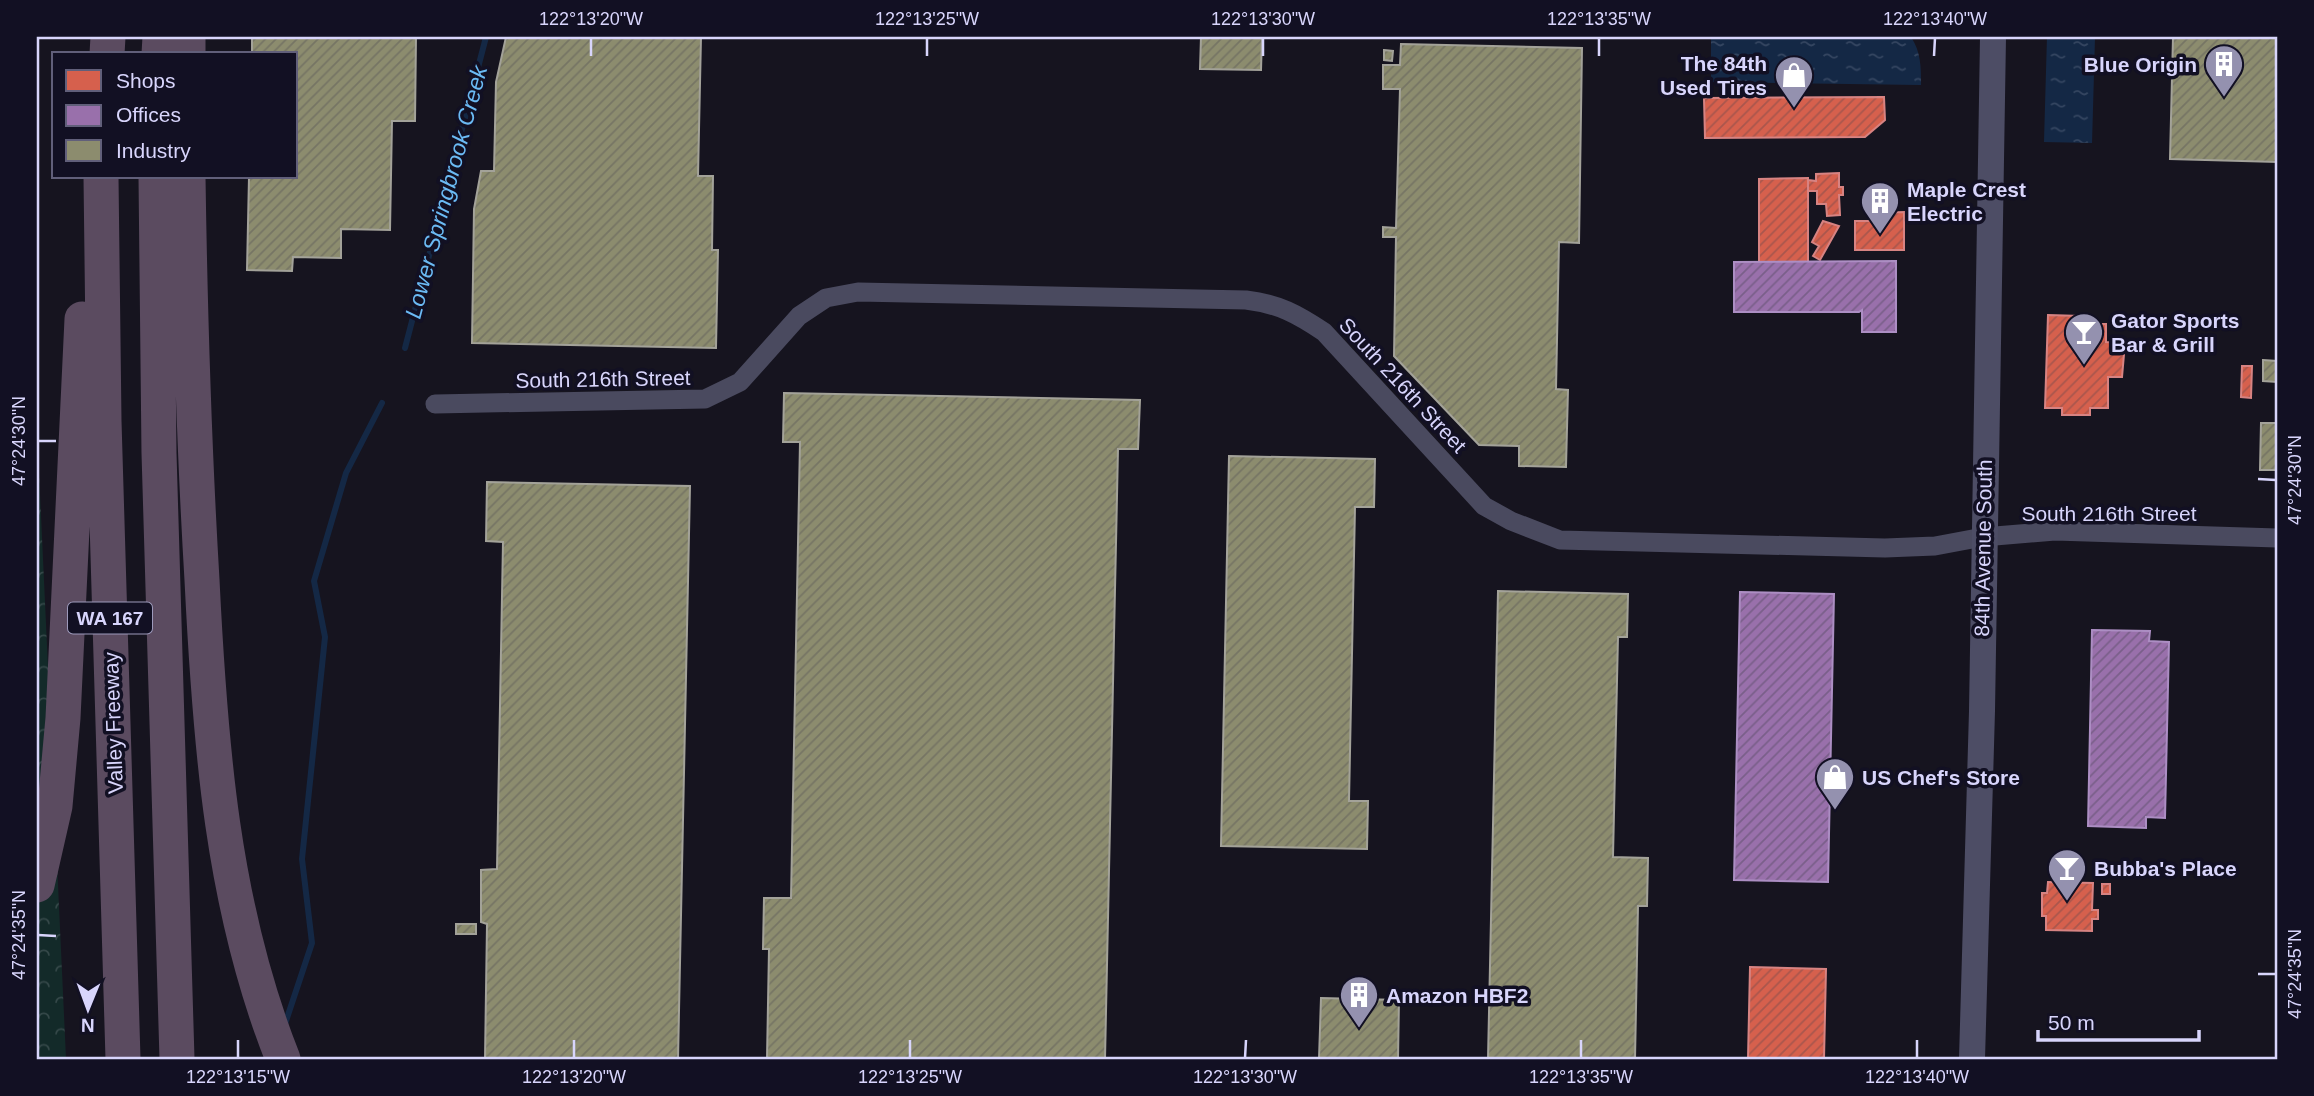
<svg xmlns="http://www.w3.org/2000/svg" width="2314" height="1096" font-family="Arial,sans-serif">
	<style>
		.forest { fill: url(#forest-crowns) }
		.water { fill: url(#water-ripples) }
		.shops { fill: url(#shops-hatch); stroke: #d78382; stroke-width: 2 }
		.offices { fill: url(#offices-hatch); stroke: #ac8ec3; stroke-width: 2 }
		.industry { fill: url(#industry-hatch); stroke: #a3a299; stroke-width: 2 }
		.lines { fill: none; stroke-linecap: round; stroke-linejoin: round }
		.stream { stroke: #142845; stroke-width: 6 }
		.minor { stroke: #4a4a5f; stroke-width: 19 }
		.secondary { stroke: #4d4d65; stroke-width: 26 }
		.motorway { stroke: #5b4b60; stroke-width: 35 }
		.ticks { fill: none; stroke: #d8d5fc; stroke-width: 2.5 }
		.labels { text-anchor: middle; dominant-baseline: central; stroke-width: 7; stroke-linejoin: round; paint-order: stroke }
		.shield { fill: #121023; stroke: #9d9abb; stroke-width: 2 }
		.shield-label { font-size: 19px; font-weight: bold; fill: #d8d5fc }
		.poi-label { font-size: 21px; font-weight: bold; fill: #d8d5fc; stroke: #121023; text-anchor: start }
		.street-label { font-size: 21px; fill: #d8d5fc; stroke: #121023 }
		.water-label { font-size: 23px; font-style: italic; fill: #6bbaf4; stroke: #121023 }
		.neatline { fill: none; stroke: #d8d5fc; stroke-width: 2.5 }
		.ticks-label { font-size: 18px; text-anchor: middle; fill: #d8d5fc }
	</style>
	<defs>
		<pattern id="forest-crowns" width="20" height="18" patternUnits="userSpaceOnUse" patternTransform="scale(1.75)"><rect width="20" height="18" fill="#132a29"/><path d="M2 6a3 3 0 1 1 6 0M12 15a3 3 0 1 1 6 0" fill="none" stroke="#354849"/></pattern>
		<pattern id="water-ripples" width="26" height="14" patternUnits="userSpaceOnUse" patternTransform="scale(1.75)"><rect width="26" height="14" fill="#142845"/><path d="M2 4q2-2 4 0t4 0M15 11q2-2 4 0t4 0" fill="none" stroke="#354661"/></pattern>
		<pattern id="shops-hatch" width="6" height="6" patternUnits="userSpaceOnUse" patternTransform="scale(1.75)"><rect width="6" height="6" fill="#d6604d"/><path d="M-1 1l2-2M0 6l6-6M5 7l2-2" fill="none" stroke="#a9564d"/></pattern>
		<pattern id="offices-hatch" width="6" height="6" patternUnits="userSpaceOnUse" patternTransform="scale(1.75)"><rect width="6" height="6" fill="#9970ab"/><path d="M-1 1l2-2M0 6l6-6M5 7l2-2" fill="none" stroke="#7a5f8a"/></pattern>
		<pattern id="industry-hatch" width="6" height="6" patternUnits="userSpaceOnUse" patternTransform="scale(1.75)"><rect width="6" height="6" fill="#8c8c6e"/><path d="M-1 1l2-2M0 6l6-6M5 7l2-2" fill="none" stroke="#767564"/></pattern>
	</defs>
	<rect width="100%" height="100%" fill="#16141f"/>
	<path class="forest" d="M 37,429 L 66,1059 L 37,1059 Z"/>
	<path class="water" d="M 1711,37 L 1911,37 C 1921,52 1921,67 1921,85 L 1711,82 Z
		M 2047,37 L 2095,37 L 2092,143 L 2044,142 Z"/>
	<path class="shops" d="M 1884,97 L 1885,120 L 1865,137 L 1705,138 L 1704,98 Z
		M 1839,173 L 1839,187 L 1843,187 L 1843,195 L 1839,195 L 1840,215 L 1827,216 L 1826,204 L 1817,204 L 1817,191 L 1808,191 L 1808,180 L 1816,181 L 1816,174 Z
		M 1808,178 L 1808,262 L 1759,262 L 1759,179 Z
		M 1904,212 L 1904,250 L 1855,250 L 1855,221 L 1875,221 L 1874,213 Z
		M 1823,221 L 1839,226 L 1820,260 L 1813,256 L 1819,246 L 1812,242 Z
		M 2048,315 L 2081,316 L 2081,322 L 2085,322 L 2085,324 L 2106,324 L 2106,342 L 2125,343 L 2122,377 L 2108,377 L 2108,408 L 2090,408 L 2090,415 L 2062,415 L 2062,408 L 2045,408 Z
		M 2242,366 L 2252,366 L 2251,398 L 2241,397 Z
		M 2048,882 L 2093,883 L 2092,910 L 2098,910 L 2098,919 L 2092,919 L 2092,931 L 2046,930 L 2046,916 L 2042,916 L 2042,893 L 2047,893 Z
		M 2102,884 L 2110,884 L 2110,894 L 2102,894 Z
		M 1750,967 L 1826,969 L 1824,1059 L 1748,1059 Z"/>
	<path class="offices" d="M 1896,261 L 1896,332 L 1862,332 L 1862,310 L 1859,312 L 1734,312 L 1734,262 Z
		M 1740,592 L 1834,594 L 1828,882 L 1734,880 Z
		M 2092,630 L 2150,631 L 2149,641 L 2169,642 L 2165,818 L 2146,817 L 2146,828 L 2088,826 Z"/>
	<path class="industry" d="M 252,37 L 416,37 L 415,121 L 392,121 L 390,230 L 341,229 L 341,258 L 293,257 L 292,271 L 247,270 L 249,177 L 296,177 L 296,54 L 252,54 Z
		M 506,37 L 701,37 L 698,176 L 713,176 L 712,250 L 718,250 L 716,348 L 472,343 L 474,209 L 481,171 L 494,171 L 496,82 Z
		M 1201,37 L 1262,37 L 1261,70 L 1200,69 Z
		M 2173,37 L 2277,37 L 2277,162 L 2170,159 Z
		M 1401,44 L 1582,48 L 1579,243 L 1559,242 L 1556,389 L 1568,390 L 1566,467 L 1519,466 L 1519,446 L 1479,445 L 1394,356 L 1396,237 L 1383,237 L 1383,227 L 1396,228 L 1400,89 L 1383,89 L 1383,65 L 1400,65 Z
		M 1384,50 L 1393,51 L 1392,61 L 1384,60 Z
		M 2263,360 L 2277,361 L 2277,382 L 2263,381 Z
		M 784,393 L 1140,400 L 1138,449 L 1118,449 L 1105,1059 L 767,1059 L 769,949 L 763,949 L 764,898 L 791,898 L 800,442 L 783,442 Z
		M 2261,423 L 2277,423 L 2277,470 L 2260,470 Z
		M 1229,456 L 1375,459 L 1374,507 L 1355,507 L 1349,801 L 1368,801 L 1367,849 L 1221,846 Z
		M 487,482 L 690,486 L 678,1059 L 485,1059 L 487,924 L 481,922 L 481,870 L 497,869 L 503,542 L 486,541 Z
		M 1498,591 L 1628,594 L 1627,637 L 1618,637 L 1613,857 L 1648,858 L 1647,906 L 1638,906 L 1635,1059 L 1488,1059 Z
		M 456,924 L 476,924 L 476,934 L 456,934 Z
		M 1321,998 L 1399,1000 L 1398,1059 L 1319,1059 Z"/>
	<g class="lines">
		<path class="stream" d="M 405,348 L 486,37
			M 285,1024 L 312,943 L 302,859 L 325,637 L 314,581 L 346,473 L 382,403"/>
		<path class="minor" d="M 435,404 L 705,399 L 740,382 L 799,316 L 826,298 L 858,292 L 1246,300 C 1279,304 1297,314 1324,332 L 1484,506 L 1511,521 L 1560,540 L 1885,548 L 1935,546 L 1983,537 L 2055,531 L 2277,538"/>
		<path class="secondary" d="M 1972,1059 L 1982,711 L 1993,37"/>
		<path class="motorway" d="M 107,54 L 108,37
			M 159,54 L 160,37
			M 188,54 L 188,37
			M 101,177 L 104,421 L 123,1059
			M 156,177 L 159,453 L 177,1059
			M 188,177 C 190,311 194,446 202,580 C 210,743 222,906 283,1059
			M 37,885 L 55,806 L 63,718 L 82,319"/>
	</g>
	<path class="ticks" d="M 591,56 L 591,38M 927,56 L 927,38M 1263,56 L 1263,38M 1599,56 L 1599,38M 1934,56 L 1935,38M 38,441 L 56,441M 2258,479 L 2276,480M 38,935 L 56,936M 2258,974 L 2276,974M 238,1058 L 238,1040M 574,1058 L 574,1040M 910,1058 L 910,1040M 1245,1058 L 1246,1040M 1581,1058 L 1581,1040M 1917,1058 L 1917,1040"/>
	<defs>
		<g id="building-pin" transform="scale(2.0125)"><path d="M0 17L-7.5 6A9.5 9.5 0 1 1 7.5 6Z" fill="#9491af" stroke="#121023"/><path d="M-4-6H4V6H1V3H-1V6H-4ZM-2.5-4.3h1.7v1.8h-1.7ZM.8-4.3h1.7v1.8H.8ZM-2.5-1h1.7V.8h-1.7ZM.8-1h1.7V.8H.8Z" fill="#fff"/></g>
		<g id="shop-pin" transform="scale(2.0125)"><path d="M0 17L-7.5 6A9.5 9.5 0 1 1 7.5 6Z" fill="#9491af" stroke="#121023"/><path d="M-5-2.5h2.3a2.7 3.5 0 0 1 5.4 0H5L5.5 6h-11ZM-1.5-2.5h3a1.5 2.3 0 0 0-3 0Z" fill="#fff"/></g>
		<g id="bar-pin" transform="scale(2.0125)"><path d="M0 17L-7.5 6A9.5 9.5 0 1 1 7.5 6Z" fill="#9491af" stroke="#121023"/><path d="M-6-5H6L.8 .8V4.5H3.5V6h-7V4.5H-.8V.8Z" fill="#fff"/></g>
	</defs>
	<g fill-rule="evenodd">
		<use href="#building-pin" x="2224" y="64"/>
		<use href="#shop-pin" x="1794" y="75"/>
		<use href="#building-pin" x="1880" y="201"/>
		<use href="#bar-pin" x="2084" y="332"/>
		<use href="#shop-pin" x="1835" y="777"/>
		<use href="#bar-pin" x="2067" y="868"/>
		<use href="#building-pin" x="1359" y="995"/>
	</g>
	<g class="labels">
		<rect class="shield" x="68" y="602.5" width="84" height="31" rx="5"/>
		<g class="shield-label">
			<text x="110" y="618">WA 167</text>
		</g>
		<g class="poi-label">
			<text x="1767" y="63" text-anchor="end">The 84th<tspan x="1767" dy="24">Used Tires</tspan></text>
			<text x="2197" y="64" text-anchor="end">Blue Origin</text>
			<text x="1907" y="189">Maple Crest<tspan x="1907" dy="24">Electric</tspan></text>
			<text x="2111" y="320">Gator Sports<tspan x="2111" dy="24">Bar &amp; Grill</tspan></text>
			<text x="1862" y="777">US Chef's Store</text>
			<text x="2094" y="868">Bubba's Place</text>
			<text x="1386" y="995">Amazon HBF2</text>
		</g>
		<g class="street-label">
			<text transform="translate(603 379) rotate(-1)">South 216th Street</text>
			<text transform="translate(1403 385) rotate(47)">South 216th Street</text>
			<text x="2109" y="513">South 216th Street</text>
			<text transform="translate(1983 548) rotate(-89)">84th Avenue South</text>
			<text transform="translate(113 723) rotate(-92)">Valley Freeway</text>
		</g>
		<g class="water-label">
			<text transform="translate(446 192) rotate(-75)">Lower Springbrook Creek</text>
		</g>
	</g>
	<rect width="2314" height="1096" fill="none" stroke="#121023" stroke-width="77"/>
	<rect x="52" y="52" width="245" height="126" fill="#121023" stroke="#615f7a" stroke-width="2"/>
	<rect x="66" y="70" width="35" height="21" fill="#d6604d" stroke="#615f7a" stroke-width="2"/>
	<text x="116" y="88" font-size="21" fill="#d8d5fc">Shops</text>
	<rect x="66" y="105" width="35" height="21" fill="#9970ab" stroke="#615f7a" stroke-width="2"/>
	<text x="116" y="122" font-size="21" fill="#d8d5fc">Offices</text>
	<rect x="66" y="140" width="35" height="21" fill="#8c8c6e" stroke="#615f7a" stroke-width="2"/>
	<text x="116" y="158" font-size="21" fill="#d8d5fc">Industry</text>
	<g transform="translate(88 1009) rotate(181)" stroke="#121023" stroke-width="5" paint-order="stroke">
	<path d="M0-5L12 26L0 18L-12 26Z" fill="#d8d5fc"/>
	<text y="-10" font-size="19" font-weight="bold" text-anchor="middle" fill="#d8d5fc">N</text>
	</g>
	<path d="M2038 1030v10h161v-10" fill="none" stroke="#d8d5fc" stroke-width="3.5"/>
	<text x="2048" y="1030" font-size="21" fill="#d8d5fc" stroke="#121023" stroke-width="5" paint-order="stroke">50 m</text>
	<rect x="38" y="38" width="2238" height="1020" class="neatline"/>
	<g class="ticks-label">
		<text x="591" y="25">122°13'20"W</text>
		<text x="927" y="25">122°13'25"W</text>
		<text x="1263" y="25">122°13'30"W</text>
		<text x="1599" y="25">122°13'35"W</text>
		<text x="1935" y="25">122°13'40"W</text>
		<text transform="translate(19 441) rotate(-90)" y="6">47°24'30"N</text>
		<text transform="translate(2295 480) rotate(-90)" y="6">47°24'30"N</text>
		<text transform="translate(19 935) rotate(-90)" y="6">47°24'35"N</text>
		<text transform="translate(2295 974) rotate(-90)" y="6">47°24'35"N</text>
		<text x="238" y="1083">122°13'15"W</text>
		<text x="574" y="1083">122°13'20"W</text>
		<text x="910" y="1083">122°13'25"W</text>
		<text x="1245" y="1083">122°13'30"W</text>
		<text x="1581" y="1083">122°13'35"W</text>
		<text x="1917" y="1083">122°13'40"W</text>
	</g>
</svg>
